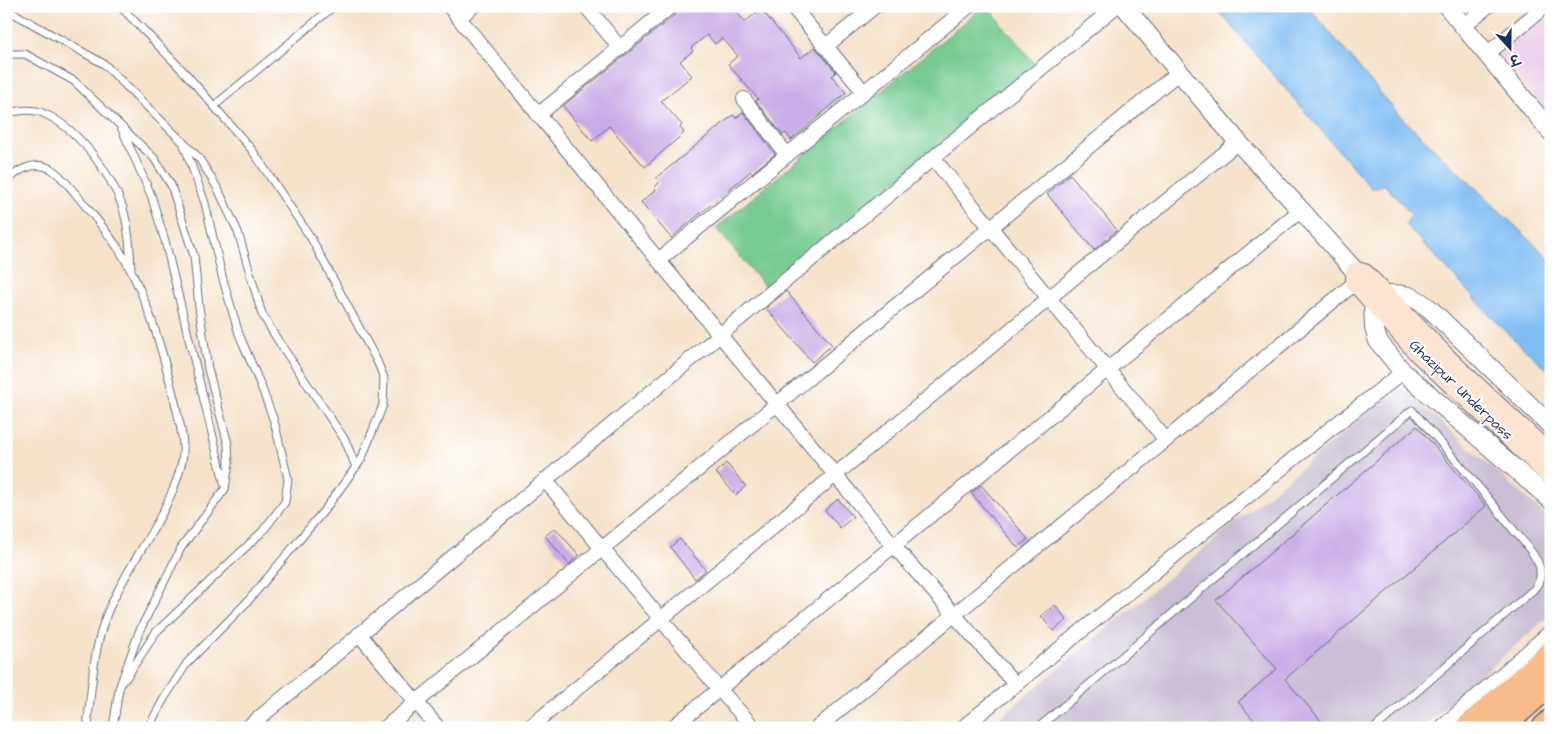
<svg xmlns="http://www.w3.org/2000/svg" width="1557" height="734" font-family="'Architects Daughter','Playpen Sans Deva',sans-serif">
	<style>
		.built { fill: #ebd1eb }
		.industrial { fill: #cbbfd5 }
		.green { fill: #74cb90; stroke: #487d77 }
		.water { fill: #7fbdf3; stroke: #4d76a8 }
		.building { fill: #c8ace7 }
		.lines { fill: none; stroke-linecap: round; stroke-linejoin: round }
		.service-casing { stroke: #676e83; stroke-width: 9 }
		.minor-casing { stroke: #676e83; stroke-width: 16 }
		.tertiary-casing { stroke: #676e83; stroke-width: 20 }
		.secondary-casing { stroke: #676e83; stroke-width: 22 }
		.trunk-casing { stroke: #676e83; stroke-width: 25 }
		.motorway-casing { stroke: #676e83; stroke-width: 28 }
		.service { stroke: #fff; stroke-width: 7 }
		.minor { stroke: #fff; stroke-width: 14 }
		.tertiary { stroke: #fff; stroke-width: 18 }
		.secondary { stroke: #fde4d1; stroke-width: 20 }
		.trunk { stroke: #fabb8b; stroke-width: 22 }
		.motorway { stroke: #fabb8b; stroke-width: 25 }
		.labels { text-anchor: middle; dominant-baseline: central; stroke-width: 4.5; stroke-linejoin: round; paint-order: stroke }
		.street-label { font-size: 15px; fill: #1b2f5e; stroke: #fff }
	</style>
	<rect width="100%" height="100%" fill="#fff"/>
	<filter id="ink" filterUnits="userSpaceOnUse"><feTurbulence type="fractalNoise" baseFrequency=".02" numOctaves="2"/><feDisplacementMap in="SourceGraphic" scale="10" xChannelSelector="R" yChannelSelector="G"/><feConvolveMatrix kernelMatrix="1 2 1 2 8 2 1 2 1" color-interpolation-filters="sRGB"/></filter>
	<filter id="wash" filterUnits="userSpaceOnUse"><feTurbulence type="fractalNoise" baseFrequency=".0096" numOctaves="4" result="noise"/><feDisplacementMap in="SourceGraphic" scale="20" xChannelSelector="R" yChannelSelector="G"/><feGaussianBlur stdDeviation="1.12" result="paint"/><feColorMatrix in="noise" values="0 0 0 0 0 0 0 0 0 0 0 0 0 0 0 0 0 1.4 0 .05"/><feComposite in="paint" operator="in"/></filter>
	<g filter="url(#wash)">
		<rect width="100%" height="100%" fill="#f5e2c8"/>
		<path class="built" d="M 1551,8 L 1551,116 L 1498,52 Z"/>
		<path class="industrial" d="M 1400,386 L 1551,520 L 1551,614 L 1422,728 L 987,728 Z"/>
		<path class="green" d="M 984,6 L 987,6 L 1036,65 L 766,288 L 716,228 Z"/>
		<path class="water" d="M 1214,6 L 1308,6 L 1398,114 L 1551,260 L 1551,373 L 1505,331 L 1405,224 L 1412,215 L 1384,184 L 1372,189 Z"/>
		<g id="blocks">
			<path class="building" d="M 682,6 L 731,6 L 745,22 L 761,9 L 801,58 L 815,47 L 836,72 L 832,76 L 846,93 L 791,140 L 786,133 L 783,135 L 756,101 L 758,99 L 728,64 L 738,56 L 722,38 L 715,44 L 707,35 L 691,48 L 693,51 L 680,61 L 692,76 L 661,101 L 682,125 L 680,127 L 684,133 L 645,167 L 609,126 L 592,141 L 563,106 L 677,13 Z
				M 743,112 L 775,154 L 752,173 L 751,171 L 671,238 L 641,202 L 656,190 L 654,188 L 659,183 L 655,179 L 733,115 L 736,118 Z
				M 1070,174 L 1117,230 L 1094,250 L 1047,194 Z
				M 786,291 L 832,345 L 812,362 L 766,308 Z
				M 1417,426 L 1486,506 L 1285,679 L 1322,722 L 1314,728 L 1261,728 L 1238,702 L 1277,669 L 1216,600 Z
				M 726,463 L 746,486 L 736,495 L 716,473 Z
				M 981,485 L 1028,539 L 1018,548 L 971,493 Z
				M 838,499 L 853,517 L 840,528 L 825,510 Z
				M 555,528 L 579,555 L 569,564 L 545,536 Z
				M 680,539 L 706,570 L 695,579 L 670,547 Z
				M 1055,605 L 1067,620 L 1053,631 L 1041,616 Z"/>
		</g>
	</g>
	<g filter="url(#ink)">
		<use href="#blocks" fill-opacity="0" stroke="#676e83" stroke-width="1"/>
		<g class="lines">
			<g class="service-casing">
				<path id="service" d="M 120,6 L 187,75 L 252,150 L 311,238 L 377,361 L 384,378 L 383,405 L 361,460 L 326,508 L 248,601 L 187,663 L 165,697 L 148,728
					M 6,9 L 104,64 L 199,158 L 218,189 L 238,232 L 262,314 L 277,339 L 345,440 L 356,467
					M 6,54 L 25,54 L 74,81 L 154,158 L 171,185 L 194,256 L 199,307 L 208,369 L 228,444 L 229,463 L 225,489 L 181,548 L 139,632 L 119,689 L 113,728
					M 214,106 L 334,6
					M 6,114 C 15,111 26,109 36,111 C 40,111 44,114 47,115 C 80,131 111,174 123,208 C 129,229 130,248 131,269
					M 121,127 L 151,195 L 165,241 L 225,486
					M 6,185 C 14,170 35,160 51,169 C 61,175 68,185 75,193 C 91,213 110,234 123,256 C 149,301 163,353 175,402 C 178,417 183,432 183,447 C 184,455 181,466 179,473 C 164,522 128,564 108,611 C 94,645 92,683 88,719 L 89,728
					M 126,678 L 156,632 L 262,532 L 285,502 L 288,479 L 274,421 L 261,386 L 239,334 L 222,276 L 205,203 L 183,142
					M 1038,728 L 1412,410 C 1446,449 1480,487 1512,528 C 1521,539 1534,552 1539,565 C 1542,575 1540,583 1533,590 L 1375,728"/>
			</g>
			<g class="minor-casing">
				<path id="minor" d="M 449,6 L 893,545 L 1015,684
					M 586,6 L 620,48
					M 792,6 L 864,92
					M 459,18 L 473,6
					M 1463,26 L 1488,6
					M 826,46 L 875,6
					M 1487,54 L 1545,6
					M 744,99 L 787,155
					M 538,115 L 671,6
					M 933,158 L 1166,440
					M 659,260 L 969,6
					M 545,480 L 719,689 L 754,728
					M 359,634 L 438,728
					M 247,728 L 1116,6
					M 385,728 L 1179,72
					M 529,728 L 1238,142
					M 672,728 L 1301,210
					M 817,728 L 1166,440 L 1362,277
					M 962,728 L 1329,430 L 1403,372"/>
			</g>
			<g class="tertiary-casing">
				<path id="tertiary" d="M 1124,6 L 1238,142 L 1301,210 L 1356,272
					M 1447,6 L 1551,132
					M 1383,294 C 1407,294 1410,294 1429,308 L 1551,426
					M 1373,302 L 1374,328 L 1378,341 L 1403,372 L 1551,500
					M 1444,728 L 1551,634"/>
			</g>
			<g class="secondary-casing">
				<path id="secondary" d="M 1551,457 L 1453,365 L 1364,274 L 1356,272 L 1356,282 L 1420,354 L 1551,475"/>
			</g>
			<g class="trunk-casing">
				<path id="trunk" d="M 1466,728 L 1551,652"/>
			</g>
			<g class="motorway-casing">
				<path id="motorway" d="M 1499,728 L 1551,682
					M 1545,728 L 1551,722"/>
			</g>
			<use href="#service" class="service"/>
			<use href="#minor" class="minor"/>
			<use href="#tertiary" class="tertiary"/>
			<use href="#secondary" class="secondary"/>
			<use href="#trunk" class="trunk"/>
			<use href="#motorway" class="motorway"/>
		</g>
	</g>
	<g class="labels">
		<g class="street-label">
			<text transform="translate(1461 390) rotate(44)">Ghazipur Underpass</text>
		</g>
	</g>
	<rect width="1557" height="734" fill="none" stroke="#fff" stroke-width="25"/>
	<g transform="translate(1510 48) rotate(159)" stroke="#ffffff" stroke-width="4" paint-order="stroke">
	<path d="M0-4L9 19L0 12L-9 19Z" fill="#1b2f5e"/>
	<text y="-8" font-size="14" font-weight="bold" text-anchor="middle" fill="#1b2f5e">उ</text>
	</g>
</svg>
